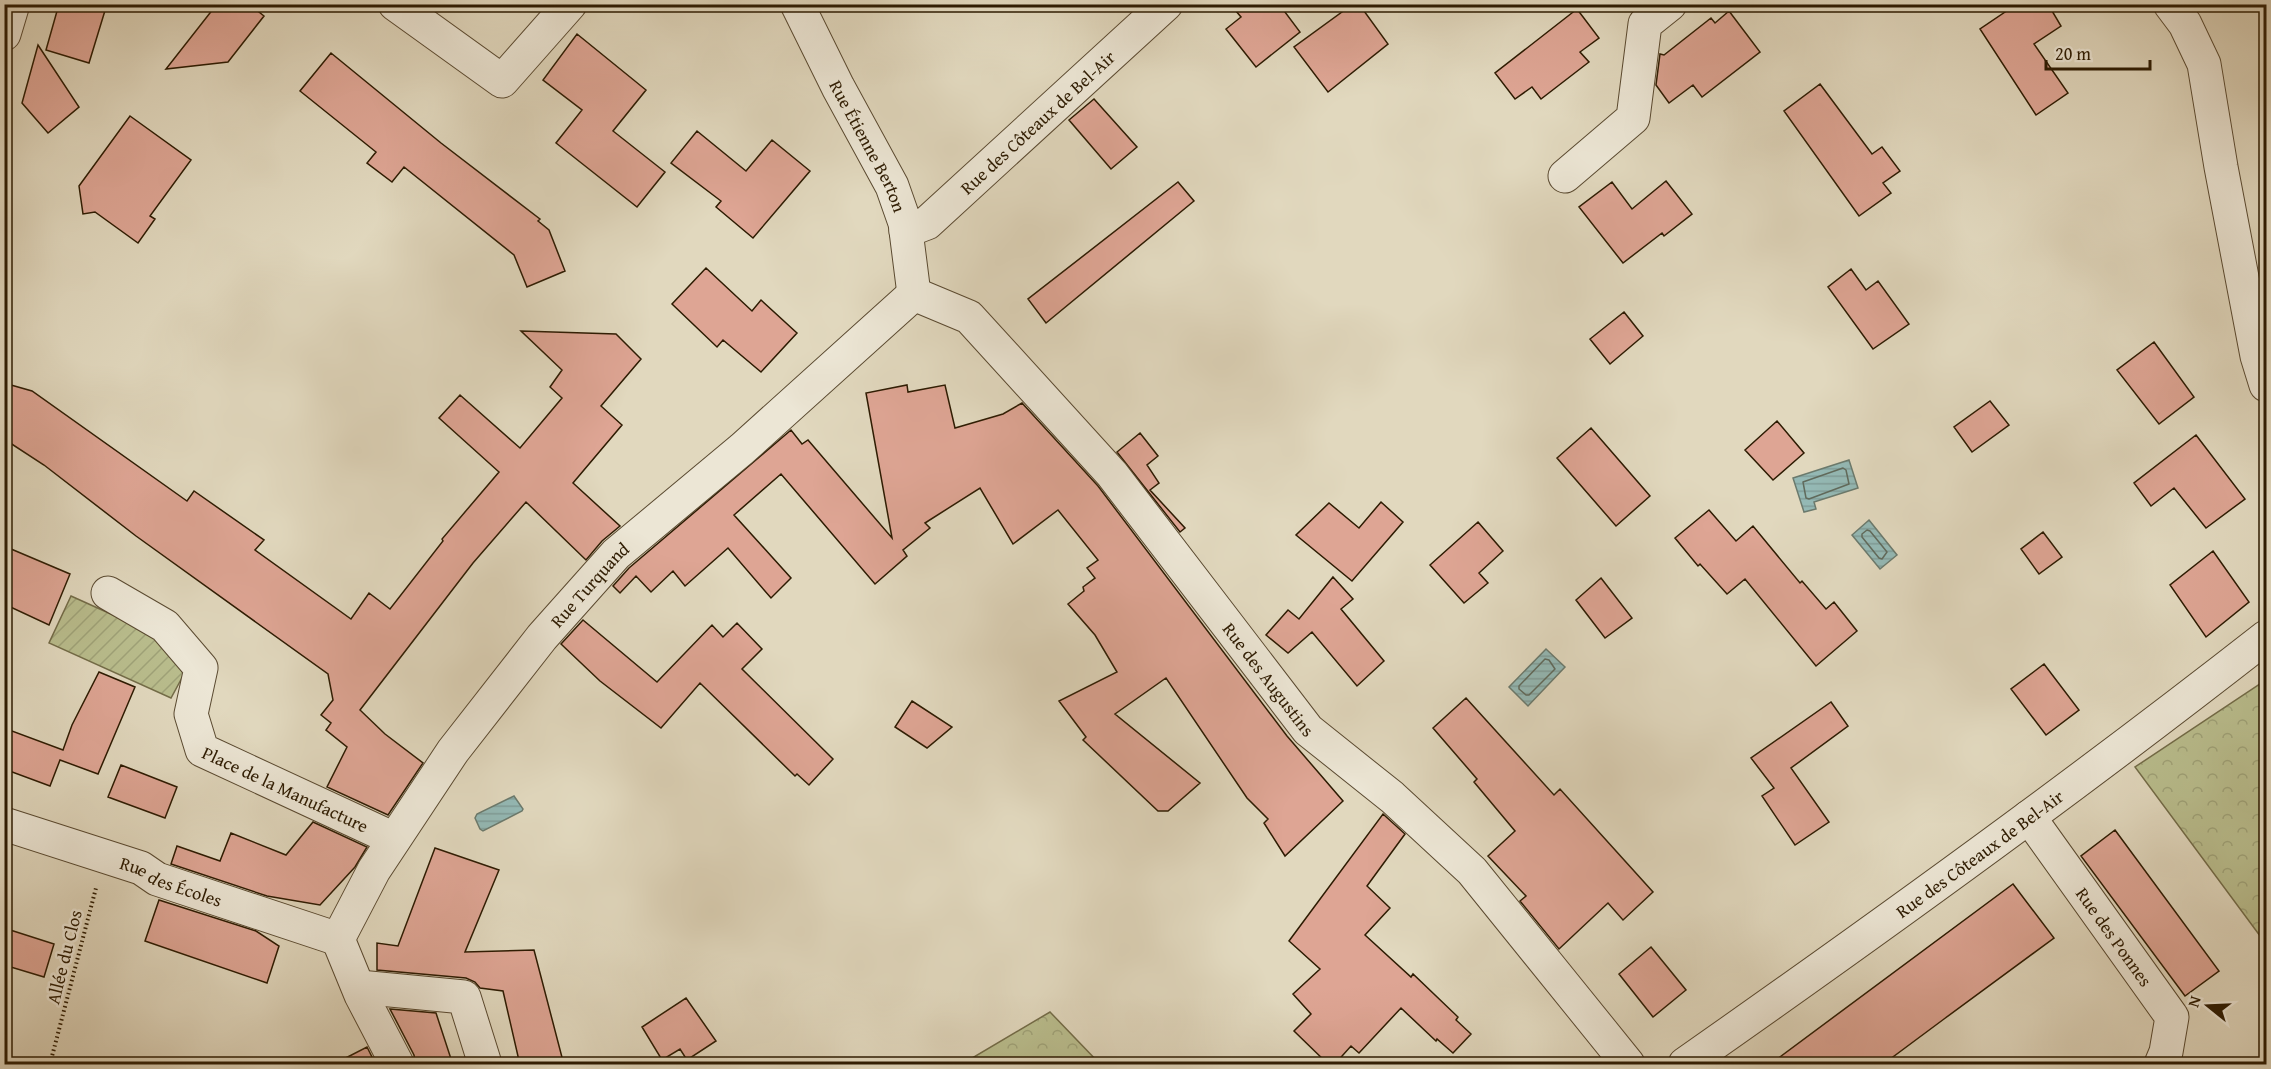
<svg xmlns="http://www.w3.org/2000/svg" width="2271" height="1069" font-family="'Gentium Book Plus',serif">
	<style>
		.forest { fill: url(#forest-crowns); stroke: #736c48; stroke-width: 1.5 }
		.garden { fill: url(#garden-furrows); stroke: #736c48; stroke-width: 1.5 }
		.water { fill: url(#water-rules); stroke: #6b7a6d; stroke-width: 1.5 }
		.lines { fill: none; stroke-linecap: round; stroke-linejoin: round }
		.shore { stroke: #606a5c; stroke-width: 1.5 }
		.building { fill: #dea594; stroke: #2d1b02; stroke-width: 1.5 }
		.minor-casing { stroke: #5a4a31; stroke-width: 35 }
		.path { stroke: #2d1b02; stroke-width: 4; stroke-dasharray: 1.5 3; stroke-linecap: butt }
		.minor { stroke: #ece6d5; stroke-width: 33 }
		.labels { text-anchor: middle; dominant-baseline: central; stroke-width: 5; stroke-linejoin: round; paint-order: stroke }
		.street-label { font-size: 18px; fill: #2d1b02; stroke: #ece6d5 }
	</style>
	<defs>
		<pattern id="forest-crowns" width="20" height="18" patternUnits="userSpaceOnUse" patternTransform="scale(1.5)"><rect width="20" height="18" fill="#b9bd8d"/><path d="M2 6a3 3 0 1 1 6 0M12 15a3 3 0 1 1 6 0" fill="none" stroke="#9fa278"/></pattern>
		<pattern id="garden-furrows" width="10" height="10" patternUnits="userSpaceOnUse" patternTransform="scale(1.5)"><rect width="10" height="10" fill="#b9bd8d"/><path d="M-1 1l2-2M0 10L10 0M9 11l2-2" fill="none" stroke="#9fa278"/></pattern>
		<pattern id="water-rules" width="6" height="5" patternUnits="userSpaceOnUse" patternTransform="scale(1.5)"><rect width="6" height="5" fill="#94b9b5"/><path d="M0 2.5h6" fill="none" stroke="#809e9a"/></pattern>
	</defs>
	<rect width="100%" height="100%" fill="#e1d8be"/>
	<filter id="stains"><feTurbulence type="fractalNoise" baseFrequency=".00333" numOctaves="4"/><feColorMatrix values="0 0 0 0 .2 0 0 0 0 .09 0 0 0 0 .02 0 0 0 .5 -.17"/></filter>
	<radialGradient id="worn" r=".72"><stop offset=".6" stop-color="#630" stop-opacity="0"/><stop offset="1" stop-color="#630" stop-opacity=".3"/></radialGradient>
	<path class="forest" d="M 2266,680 L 2266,944 L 2135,767 Z
		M 1050,1012 L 1100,1064 L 962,1064 Z"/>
	<path class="garden" d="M 71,596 L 133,624 L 167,647 L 184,674 L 171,698 L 49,643 Z"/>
	<path class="water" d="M 1849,460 L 1858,488 L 1814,502 L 1816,509 L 1804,512 L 1793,478 Z
		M 1869,520 L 1897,555 L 1880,569 L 1852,535 Z
		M 1546,649 L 1565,667 L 1528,706 L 1509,687 Z
		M 514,796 L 523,809 L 522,811 L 483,831 L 480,829 L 475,818 L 477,814 Z"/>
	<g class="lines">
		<path class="shore" d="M 1843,468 L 1846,470 L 1849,484 L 1809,499 L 1806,498 L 1803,482 Z
			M 1867,530 L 1870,531 L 1887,552 L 1882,559 L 1879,558 L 1862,537 L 1862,534 Z
			M 1545,659 L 1549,660 L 1555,669 L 1529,695 L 1526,695 L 1519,689 L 1519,686 Z"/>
	</g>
	<path class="building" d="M 59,4 L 107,4 L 89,63 L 46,50 Z
		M 217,4 L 249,4 L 264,16 L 228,62 L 166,69 Z
		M 1230,4 L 1279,4 L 1300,32 L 1256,67 L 1226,29 L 1241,17 Z
		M 1353,4 L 1359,4 L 1388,44 L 1328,92 L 1294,47 Z
		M 2017,4 L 2048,4 L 2061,26 L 2034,44 L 2068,93 L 2036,115 L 1980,29 Z
		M 1577,9 L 1599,38 L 1580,52 L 1589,62 L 1541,99 L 1532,87 L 1515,99 L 1495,73 Z
		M 1729,11 L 1760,52 L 1702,97 L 1693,85 L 1669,103 L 1656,85 L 1660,54 L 1664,55 L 1711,18 L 1715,23 Z
		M 577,34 L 646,90 L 613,131 L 665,172 L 637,207 L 556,143 L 582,110 L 543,80 Z
		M 38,45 L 79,107 L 48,133 L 22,103 Z
		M 331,53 L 441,143 L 540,219 L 538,221 L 549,230 L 565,271 L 527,287 L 514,255 L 404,167 L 392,182 L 367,163 L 376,152 L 300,91 Z
		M 1820,84 L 1872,154 L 1882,147 L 1900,171 L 1883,183 L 1891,193 L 1859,216 L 1784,111 Z
		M 1094,99 L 1137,147 L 1111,169 L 1069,120 Z
		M 130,116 L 191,160 L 150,216 L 155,219 L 138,243 L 95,212 L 83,214 L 79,186 Z
		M 697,131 L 746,171 L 772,140 L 810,171 L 753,238 L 716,207 L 721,201 L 671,163 Z
		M 1666,181 L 1692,214 L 1664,236 L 1662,233 L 1623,263 L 1579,207 L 1612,182 L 1632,209 Z
		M 1178,182 L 1194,201 L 1046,323 L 1028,299 Z
		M 706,268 L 752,311 L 761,300 L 797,333 L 761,372 L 723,340 L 717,347 L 672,304 Z
		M 1851,269 L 1866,290 L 1878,281 L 1909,324 L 1873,349 L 1828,287 Z
		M 1624,312 L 1643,336 L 1610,364 L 1590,339 Z
		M 521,331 L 616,334 L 641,359 L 601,406 L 622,425 L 573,483 L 620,526 L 602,541 L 586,560 L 526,502 L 473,563 L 360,710 L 385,734 L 423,763 L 388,815 L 327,787 L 347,747 L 326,730 L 331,723 L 321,715 L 333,700 L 328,674 L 136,536 L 44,465 L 4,439 L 4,383 L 32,391 L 187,501 L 194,491 L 264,540 L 255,550 L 351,619 L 369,593 L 390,609 L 443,541 L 442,539 L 499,472 L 439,418 L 460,395 L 520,448 L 562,398 L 550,387 L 562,370 Z
		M 2154,342 L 2194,397 L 2159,424 L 2117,370 Z
		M 907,385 L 908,392 L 945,385 L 955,428 L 1003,414 L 1022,403 L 1098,486 L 1287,736 L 1343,801 L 1285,856 L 1264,823 L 1268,819 L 1247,798 L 1166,678 L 1115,714 L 1200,783 L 1168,811 L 1158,811 L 1083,740 L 1086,737 L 1059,701 L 1117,672 L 1095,635 L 1068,604 L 1084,591 L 1083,587 L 1095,578 L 1087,568 L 1098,560 L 1058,510 L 1013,544 L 980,488 L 925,523 L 930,528 L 903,550 L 907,556 L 875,584 L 781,474 L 734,515 L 791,578 L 771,598 L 728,548 L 685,586 L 673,571 L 651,592 L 636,576 L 620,593 L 613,586 L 629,568 L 791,430 L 802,444 L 808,440 L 892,538 L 866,393 Z
		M 1990,401 L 2009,425 L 1972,452 L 1954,427 Z
		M 1777,421 L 1804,453 L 1773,480 L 1745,450 Z
		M 1591,428 L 1650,496 L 1616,526 L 1557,458 Z
		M 1140,433 L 1158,456 L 1147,465 L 1159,483 L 1150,490 L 1185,528 L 1180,532 L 1117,452 Z
		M 2196,435 L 2245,499 L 2206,528 L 2174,488 L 2151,506 L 2134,483 Z
		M 1381,502 L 1403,522 L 1352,581 L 1296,535 L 1329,503 L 1359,528 Z
		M 1709,510 L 1736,541 L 1753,526 L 1800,583 L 1802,581 L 1826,609 L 1834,602 L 1857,631 L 1816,666 L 1745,579 L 1727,594 L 1700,564 L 1698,566 L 1675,538 Z
		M 1478,522 L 1503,551 L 1479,573 L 1488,583 L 1464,603 L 1430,565 Z
		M 2043,532 L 2062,557 L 2039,574 L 2021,549 Z
		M 4,546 L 70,574 L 49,625 L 4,604 Z
		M 2213,551 L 2249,602 L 2206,637 L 2170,585 Z
		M 1333,577 L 1353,599 L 1341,609 L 1384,661 L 1357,686 L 1312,632 L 1288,653 L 1266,635 L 1288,610 L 1299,619 Z
		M 1601,578 L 1632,618 L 1605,638 L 1576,600 Z
		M 583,620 L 657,682 L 712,625 L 723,637 L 737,623 L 762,649 L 742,669 L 833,759 L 809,785 L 797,774 L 795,776 L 700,683 L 661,728 L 600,681 L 561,644 Z
		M 2044,664 L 2079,710 L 2046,735 L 2011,689 Z
		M 99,672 L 135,687 L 98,774 L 60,760 L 50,786 L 4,769 L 4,728 L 63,750 L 72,725 Z
		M 1466,698 L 1554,795 L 1560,789 L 1653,892 L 1623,920 L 1608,903 L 1559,949 L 1520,901 L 1526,896 L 1488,856 L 1515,831 L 1474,782 L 1477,779 L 1433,728 Z
		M 912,701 L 952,727 L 927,748 L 895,727 Z
		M 1831,702 L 1848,726 L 1791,768 L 1829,822 L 1795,845 L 1762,796 L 1774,788 L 1751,758 Z
		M 121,765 L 177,787 L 165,818 L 108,797 Z
		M 1383,814 L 1405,834 L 1367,886 L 1390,908 L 1365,935 L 1411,977 L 1413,974 L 1458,1017 L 1456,1020 L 1471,1034 L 1453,1053 L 1437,1039 L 1436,1041 L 1401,1008 L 1359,1053 L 1351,1046 L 1334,1065 L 1329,1065 L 1294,1031 L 1311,1014 L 1293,994 L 1320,969 L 1289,941 Z
		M 313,822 L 367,847 L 355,867 L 320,905 L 267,896 L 171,864 L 177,846 L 220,861 L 231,833 L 286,855 Z
		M 2115,830 L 2219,971 L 2185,996 L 2081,856 Z
		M 435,848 L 499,870 L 465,952 L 534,950 L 564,1065 L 520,1065 L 503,991 L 480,988 L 475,982 L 466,978 L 377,970 L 377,943 L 398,946 Z
		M 2013,884 L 2054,938 L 1944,1019 L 1882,1065 L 1769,1065 Z
		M 159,900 L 256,931 L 279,946 L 267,983 L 145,941 Z
		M 4,928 L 54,944 L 44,977 L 4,965 Z
		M 1651,947 L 1686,990 L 1653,1017 L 1619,974 Z
		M 686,998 L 716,1041 L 687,1060 L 680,1049 L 662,1060 L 642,1027 Z
		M 390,1009 L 436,1013 L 453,1065 L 416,1065 L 414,1055 Z
		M 367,1047 L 376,1065 L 332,1065 Z"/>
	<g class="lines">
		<g class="minor-casing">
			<g id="minor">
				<path d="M 395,4 L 502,81 L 570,4"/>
				<path id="s1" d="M 797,4 L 838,87 L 892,186 L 905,223 L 914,294"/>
				<path d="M 2170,4 L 2185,24 L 2204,64 L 2221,167 L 2257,356 L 2266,385"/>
				<path d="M 4,34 L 13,4"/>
				<path d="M 1565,176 L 1633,118 L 1645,24 L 1670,4"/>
				<path id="s2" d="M 906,231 L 927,223 L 1166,4"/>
				<path id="s3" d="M 914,294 L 969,317 L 1112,474 L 1308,730 L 1392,797 L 1472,871 L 1628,1064"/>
				<path id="s4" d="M 108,593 L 165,626 L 201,668 L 191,714 L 202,750 L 394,839"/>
				<path id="s5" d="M 2029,817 L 2172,1017 L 2166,1052 L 2161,1064"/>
				<path id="s6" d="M 4,824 L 141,868 L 157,879 L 338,939"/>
				<path id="s7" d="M 338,939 L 374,870 L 453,751 L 542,637 L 616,554 L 742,449 L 914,294"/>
				<path d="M 338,939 L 361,995 L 397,1064"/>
				<path d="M 359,987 L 464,997 L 485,1064"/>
				<path id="s8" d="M 1685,1064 C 1882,926 2077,785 2266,637"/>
			</g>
		</g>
		<path class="path" d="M 50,1064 L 96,888"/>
		<use href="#minor" class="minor"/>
	</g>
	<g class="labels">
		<g class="street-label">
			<text stroke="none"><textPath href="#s2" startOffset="172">Rue des Côteaux de Bel-Air</textPath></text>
			<text stroke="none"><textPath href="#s1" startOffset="159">Rue Étienne Berton</textPath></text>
			<text stroke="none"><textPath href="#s7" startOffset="436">Rue Turquand</textPath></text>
			<text stroke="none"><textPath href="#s3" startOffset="530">Rue des Augustins</textPath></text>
			<text stroke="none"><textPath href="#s4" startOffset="298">Place de la Manufacture</textPath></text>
			<text stroke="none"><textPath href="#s8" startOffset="362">Rue des Côteaux de Bel-Air</textPath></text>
			<text stroke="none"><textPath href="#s6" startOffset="177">Rue des Écoles</textPath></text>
			<text stroke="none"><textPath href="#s5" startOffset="147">Rue des Ponnes</textPath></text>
			<text transform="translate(64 957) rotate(-76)">Allée du Clos</text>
		</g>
	</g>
	<rect width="2271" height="1069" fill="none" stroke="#e1d8be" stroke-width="24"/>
	<rect x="6" y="6" width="2259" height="1057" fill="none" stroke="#2d1b02" stroke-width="3"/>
	<rect x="12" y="12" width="2247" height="1045" fill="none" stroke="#2d1b02" stroke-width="1.5"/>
	<g transform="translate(2208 1006) rotate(288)" stroke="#ece6d5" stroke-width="4.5" paint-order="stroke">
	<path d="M0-4.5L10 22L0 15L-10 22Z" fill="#2d1b02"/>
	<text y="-9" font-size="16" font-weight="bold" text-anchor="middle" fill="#2d1b02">N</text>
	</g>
	<path d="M2046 60v9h104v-9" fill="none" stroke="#2d1b02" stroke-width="3"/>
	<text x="2055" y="60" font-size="18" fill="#2d1b02" stroke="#ece6d5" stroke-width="4.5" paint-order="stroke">20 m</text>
	<rect width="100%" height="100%" filter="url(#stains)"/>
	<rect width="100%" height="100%" fill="url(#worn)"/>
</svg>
